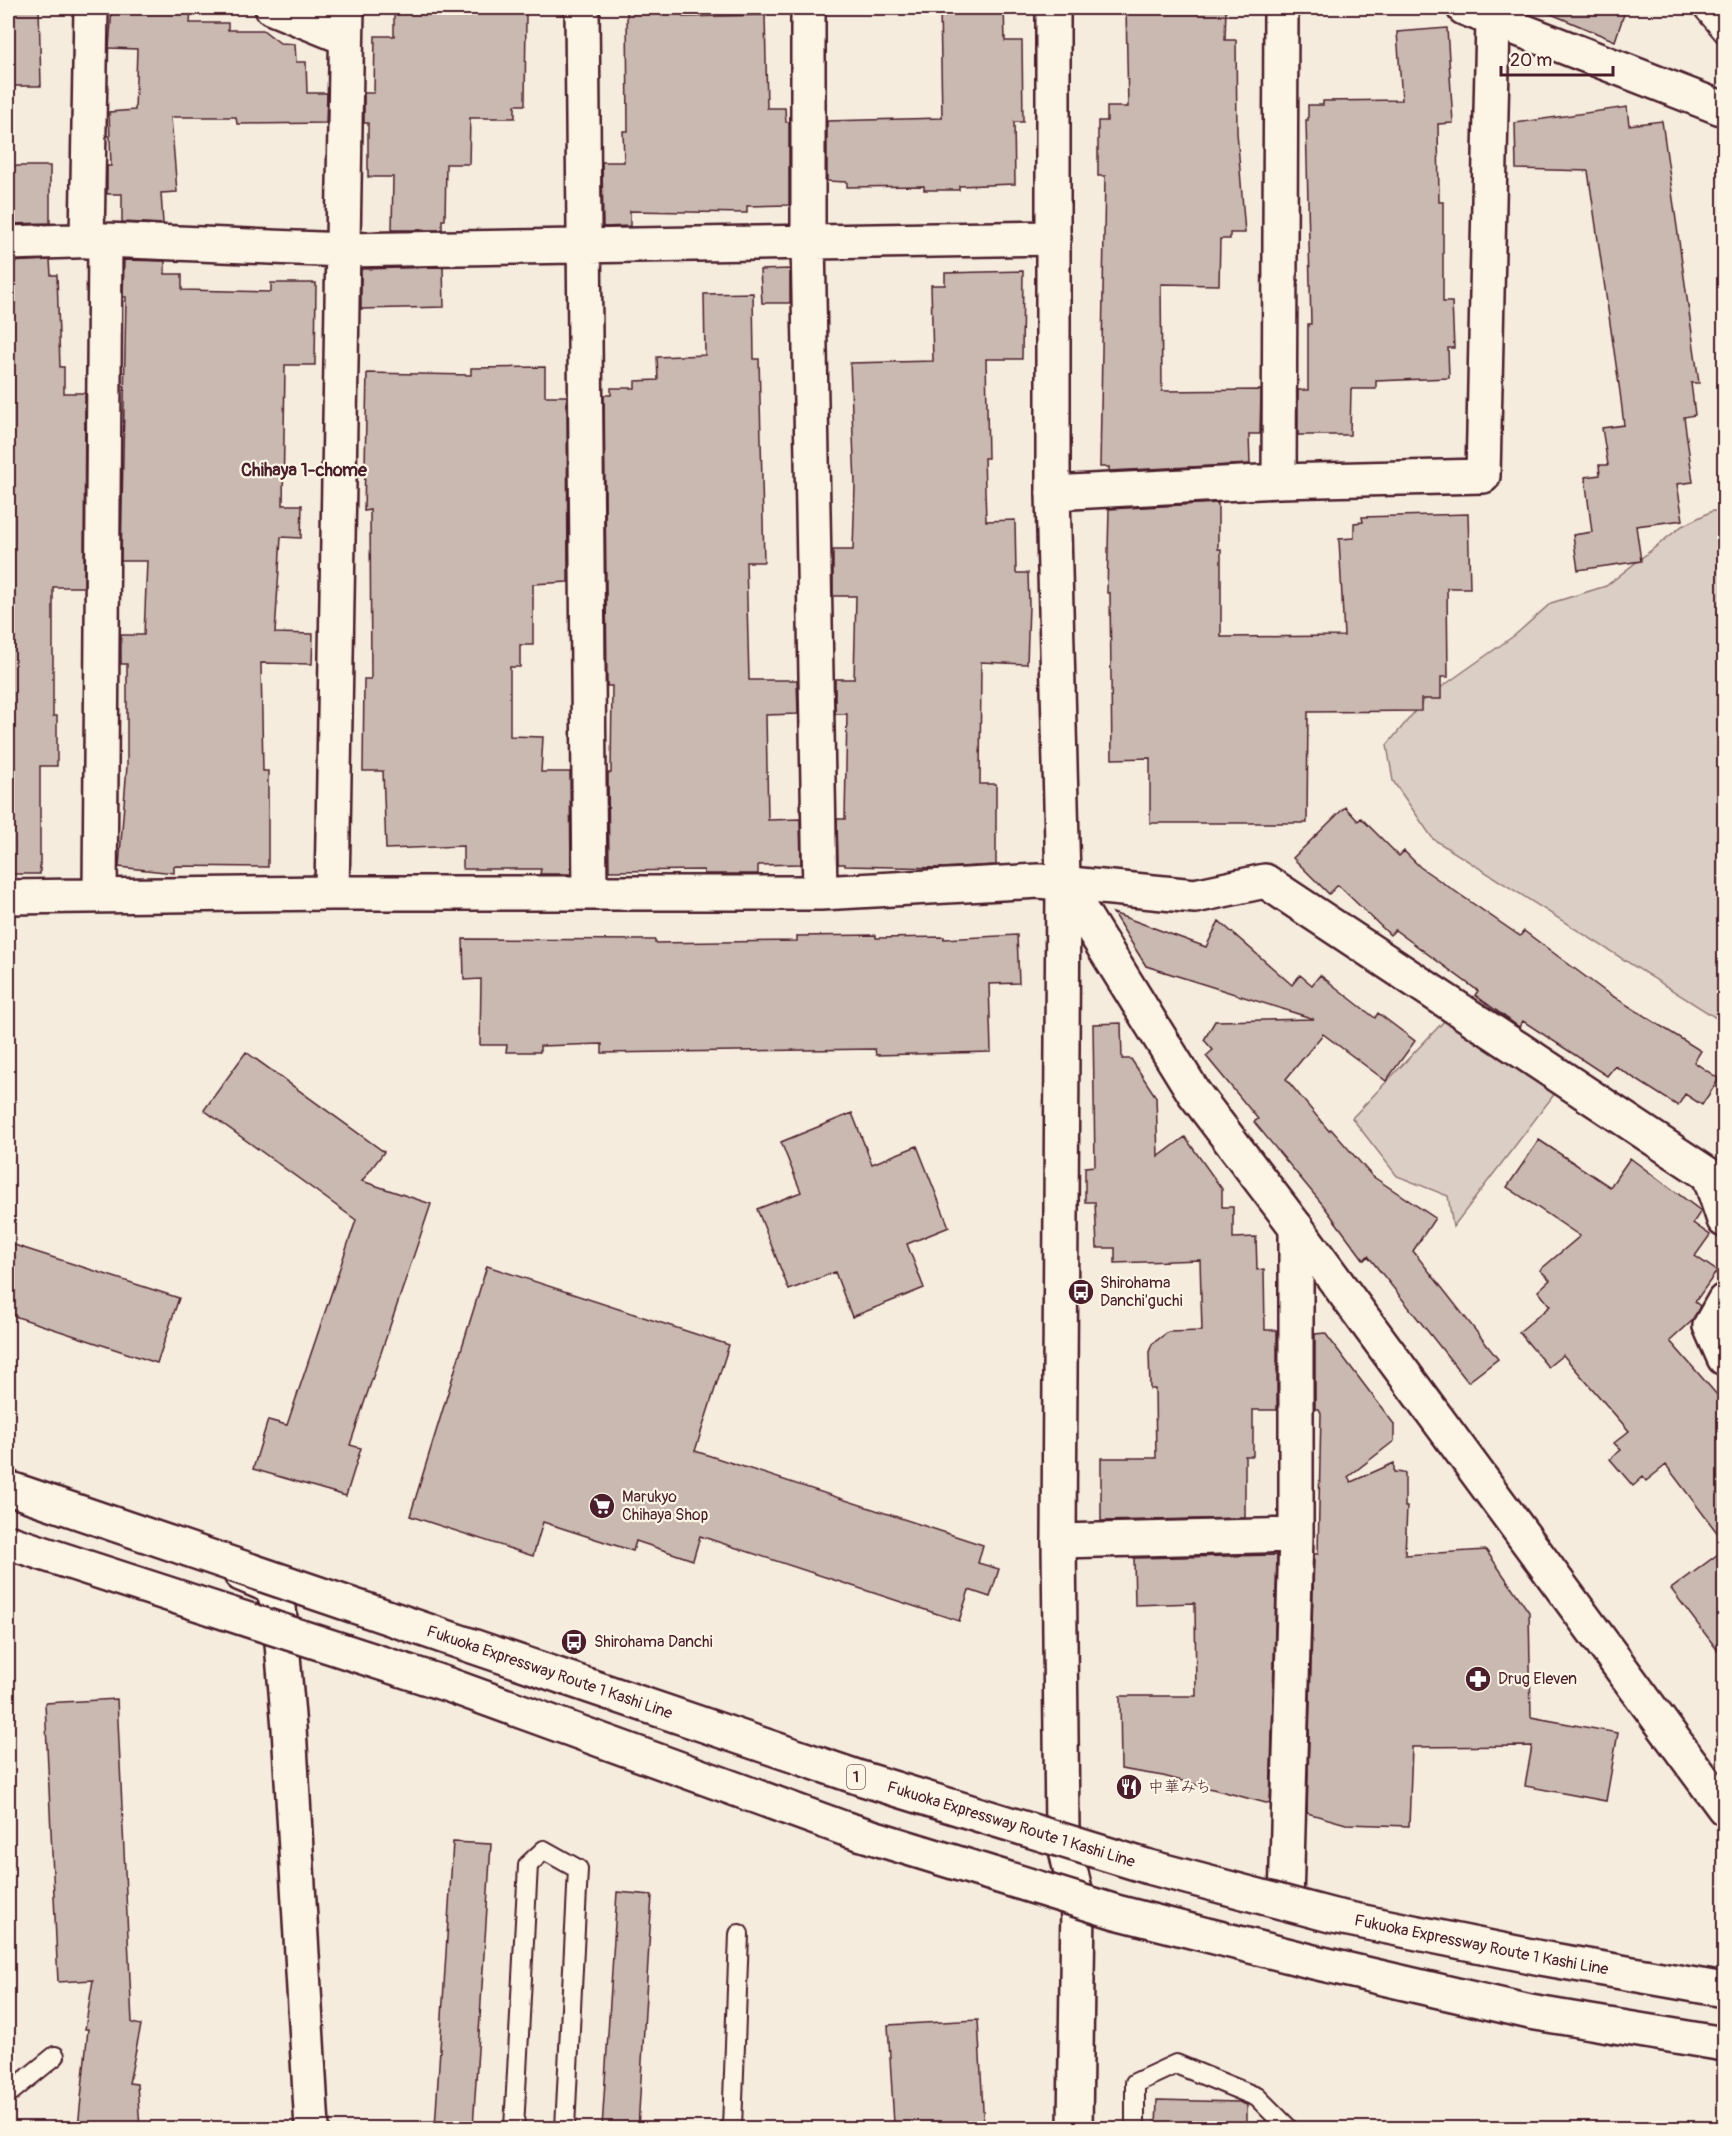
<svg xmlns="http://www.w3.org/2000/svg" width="1732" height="2136" font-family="Pangolin,'Klee One',sans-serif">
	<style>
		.green { fill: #dbcec4; stroke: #927678; stroke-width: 1.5 }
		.building { fill: #cab9b1; stroke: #4a1f2b; stroke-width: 1.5 }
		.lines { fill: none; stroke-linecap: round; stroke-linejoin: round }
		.service-casing { stroke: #4a1f2b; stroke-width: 22 }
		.minor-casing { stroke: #4a1f2b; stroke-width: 38 }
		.tertiary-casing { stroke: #4a1f2b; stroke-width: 38 }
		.service { stroke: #fcf5e5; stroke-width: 18 }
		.minor { stroke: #fcf5e5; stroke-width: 33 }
		.tertiary { stroke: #fcf5e5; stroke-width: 33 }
		.motorway-bridge-casing { stroke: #4a1f2b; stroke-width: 38; stroke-linecap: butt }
		.motorway-bridge { stroke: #fcf5e5; stroke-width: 33 }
		.labels { text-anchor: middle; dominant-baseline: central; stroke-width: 4.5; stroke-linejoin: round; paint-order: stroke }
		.shield { fill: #fcf5e5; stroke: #7f5f63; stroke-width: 1.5 }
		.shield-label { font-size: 15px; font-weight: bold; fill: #4a1f2b }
		.poi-label { font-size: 16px; fill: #4a1f2b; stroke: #fcf5e5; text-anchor: start }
		.street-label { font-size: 16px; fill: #4a1f2b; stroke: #fcf5e5 }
		.neighbourhood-label { font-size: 18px; font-weight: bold; fill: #4a1f2b; stroke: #fcf5e5 }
	</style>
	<rect width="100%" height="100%" fill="#f5ecde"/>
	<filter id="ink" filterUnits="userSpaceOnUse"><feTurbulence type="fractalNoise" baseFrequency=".0167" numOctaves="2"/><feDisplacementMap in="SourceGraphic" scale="12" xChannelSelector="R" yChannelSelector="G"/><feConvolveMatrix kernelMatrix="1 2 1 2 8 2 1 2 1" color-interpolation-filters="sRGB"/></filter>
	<g filter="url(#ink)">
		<path class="green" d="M 1712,511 L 1724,512 L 1724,1023 L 1433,839 L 1393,781 L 1387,745 L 1426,698 L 1515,635 L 1551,603 L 1606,586 L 1682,526 Z
			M 1445,1020 L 1556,1092 L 1453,1227 L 1448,1196 L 1397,1176 L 1352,1118 Z"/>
		<path class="building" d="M 8,8 L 39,8 L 41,86 L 8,86 Z
			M 112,8 L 191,8 L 190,23 L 228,23 L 228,30 L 263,30 L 280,43 L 295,44 L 296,62 L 306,62 L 307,93 L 327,93 L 326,123 L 237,124 L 236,117 L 171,117 L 177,192 L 161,193 L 163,224 L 122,222 L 122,194 L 107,194 L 107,166 L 111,166 L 109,112 L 135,110 L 137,49 L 109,48 Z
			M 394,8 L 464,8 L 463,13 L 526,14 L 525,105 L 515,105 L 515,118 L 470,118 L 469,164 L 446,164 L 445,220 L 442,220 L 442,230 L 392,230 L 393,177 L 368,177 L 368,123 L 364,123 L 364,93 L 374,93 L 375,36 L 394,36 Z
			M 627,8 L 683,8 L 683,17 L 765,15 L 767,108 L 785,108 L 786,122 L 789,122 L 789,205 L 747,206 L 747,213 L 630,211 L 630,226 L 603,227 L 602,162 L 624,162 L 623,131 L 628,131 Z
			M 940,8 L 1004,8 L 1005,41 L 1022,41 L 1023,122 L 1014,122 L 1015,184 L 959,186 L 959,190 L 924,190 L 924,186 L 847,187 L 847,182 L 827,181 L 827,121 L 942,118 Z
			M 1126,8 L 1226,8 L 1225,40 L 1236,40 L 1237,132 L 1245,233 L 1230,233 L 1230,239 L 1220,239 L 1219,285 L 1161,284 L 1162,391 L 1261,390 L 1260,434 L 1249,434 L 1250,464 L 1109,471 L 1109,467 L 1100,467 L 1105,176 L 1098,176 L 1098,121 L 1107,121 L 1107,107 L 1128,107 Z
			M 1537,8 L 1626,8 L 1615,41 Z
			M 1447,28 L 1453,123 L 1438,124 L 1439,202 L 1443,202 L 1443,302 L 1452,302 L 1454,348 L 1448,348 L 1449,378 L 1376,381 L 1376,389 L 1351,389 L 1350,435 L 1298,435 L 1298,390 L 1308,390 L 1308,324 L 1311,324 L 1306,120 L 1308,120 L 1308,105 L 1323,105 L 1323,101 L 1402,100 L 1397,32 Z
			M 1627,107 L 1629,125 L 1662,121 L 1699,383 L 1691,383 L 1695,415 L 1684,417 L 1693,482 L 1677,484 L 1683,520 L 1636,526 L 1641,561 L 1578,570 L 1573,535 L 1592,532 L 1585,477 L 1600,475 L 1599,465 L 1608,465 L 1602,428 L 1624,425 L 1620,392 L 1588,171 L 1516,169 L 1515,123 Z
			M 8,166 L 50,166 L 50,223 L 8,224 Z
			M 50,260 L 51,275 L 57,275 L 60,367 L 64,367 L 64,393 L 85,393 L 84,587 L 53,587 L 53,716 L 57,716 L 57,766 L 40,766 L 40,874 L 8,874 L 8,262 Z
			M 124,260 L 165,261 L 165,274 L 182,274 L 182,290 L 271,292 L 271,283 L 316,283 L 315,365 L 285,365 L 283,505 L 302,505 L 301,538 L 281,537 L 275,633 L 313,634 L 312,664 L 261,663 L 263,771 L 268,771 L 268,867 L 174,866 L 174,873 L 119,867 L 127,766 L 127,664 L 121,664 L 121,635 L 144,635 L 147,561 L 121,561 L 126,297 L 123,297 Z
			M 443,267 L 444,307 L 361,309 L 361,269 Z
			M 790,269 L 790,303 L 762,303 L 760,270 Z
			M 1023,271 L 1022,359 L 986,359 L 988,458 L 984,458 L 986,521 L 1015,520 L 1016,573 L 1028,573 L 1029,605 L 1027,664 L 981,662 L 980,784 L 996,784 L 996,865 L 941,868 L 845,866 L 845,864 L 838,864 L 837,819 L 845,819 L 847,714 L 835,714 L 835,679 L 854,679 L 856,596 L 833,596 L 833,550 L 853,550 L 855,484 L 850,363 L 933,361 L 931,285 L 945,285 L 945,273 Z
			M 753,293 L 754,359 L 759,359 L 764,562 L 746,562 L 749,680 L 797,680 L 798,714 L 766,715 L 768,820 L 800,819 L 801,864 L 758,865 L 758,874 L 704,874 L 704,870 L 609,871 L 608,773 L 611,773 L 612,686 L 607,686 L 604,395 L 611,395 L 611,388 L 635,388 L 635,381 L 658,380 L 657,357 L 705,355 L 704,294 Z
			M 545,367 L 545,396 L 567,396 L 568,582 L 533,584 L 533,645 L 520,645 L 520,667 L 510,667 L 510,736 L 543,737 L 541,772 L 570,772 L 571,874 L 540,874 L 541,869 L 463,869 L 463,846 L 386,849 L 383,771 L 363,771 L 364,679 L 371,679 L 370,510 L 364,511 L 367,373 L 471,375 L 471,368 Z
			M 1218,503 L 1218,549 L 1221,549 L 1221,637 L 1344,636 L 1339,539 L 1354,538 L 1354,523 L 1363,522 L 1362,517 L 1468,514 L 1470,588 L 1447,588 L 1448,677 L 1441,677 L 1441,699 L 1421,699 L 1421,711 L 1308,712 L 1307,823 L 1150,823 L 1150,758 L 1112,759 L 1110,593 L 1107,593 L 1109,509 Z
			M 1345,807 L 1358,821 L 1361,818 L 1399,856 L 1404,851 L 1420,867 L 1520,936 L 1524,931 L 1606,992 L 1701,1051 L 1694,1062 L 1719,1079 L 1702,1105 L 1685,1094 L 1678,1106 L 1615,1066 L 1607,1076 L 1523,1021 L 1519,1027 L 1475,995 L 1478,991 L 1395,930 L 1390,935 L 1338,885 L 1329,894 L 1293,858 Z
			M 1113,913 L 1206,947 L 1219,921 L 1292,985 L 1300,975 L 1312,985 L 1320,975 L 1375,1018 L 1378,1013 L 1415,1041 L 1386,1081 L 1323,1034 L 1286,1079 L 1329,1131 L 1331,1129 L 1372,1176 L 1435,1218 L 1413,1251 L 1498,1359 L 1468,1382 L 1368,1256 L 1364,1260 L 1323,1205 L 1254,1122 L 1258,1119 L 1206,1056 L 1213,1050 L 1204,1040 L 1215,1021 L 1314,1019 L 1146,966 Z
			M 876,935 L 876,938 L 944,937 L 944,939 L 1017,935 L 1019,983 L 989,984 L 991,1052 L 876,1055 L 875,1049 L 602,1053 L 602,1044 L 540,1046 L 540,1052 L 506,1052 L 507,1045 L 480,1045 L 481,979 L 464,980 L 463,939 L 655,940 L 655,943 L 797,941 L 797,936 Z
			M 1121,1023 L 1122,1059 L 1131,1059 L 1156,1097 L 1158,1157 L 1185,1137 L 1222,1189 L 1222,1207 L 1233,1207 L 1233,1238 L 1256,1237 L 1257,1270 L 1264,1269 L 1265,1330 L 1277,1330 L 1277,1410 L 1253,1410 L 1253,1456 L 1245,1456 L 1245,1518 L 1101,1521 L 1101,1458 L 1156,1458 L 1155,1389 L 1150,1389 L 1149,1352 L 1152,1344 L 1168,1332 L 1202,1331 L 1200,1260 L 1115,1263 L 1115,1248 L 1097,1248 L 1095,1202 L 1085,1202 L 1085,1167 L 1095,1166 L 1093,1024 Z
			M 246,1052 L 384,1152 L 362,1181 L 431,1204 L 350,1445 L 361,1448 L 346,1496 L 253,1469 L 268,1420 L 287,1425 L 356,1220 L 204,1110 Z
			M 852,1113 L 872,1164 L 917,1146 L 949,1227 L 907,1244 L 924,1288 L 852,1317 L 835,1272 L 789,1290 L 757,1209 L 801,1192 L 781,1142 Z
			M 1539,1140 L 1610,1187 L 1630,1158 L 1701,1211 L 1693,1223 L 1710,1235 L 1695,1256 L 1717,1271 L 1695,1302 L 1700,1306 L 1693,1320 L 1670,1341 L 1725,1404 L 1725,1543 L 1666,1465 L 1646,1481 L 1643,1477 L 1633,1486 L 1610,1459 L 1621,1450 L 1614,1443 L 1629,1431 L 1563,1355 L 1548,1367 L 1519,1332 L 1550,1306 L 1538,1291 L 1550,1280 L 1540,1270 L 1580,1236 L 1507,1187 Z
			M 8,1243 L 179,1298 L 157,1363 L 8,1314 Z
			M 487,1266 L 729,1345 L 695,1451 L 983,1545 L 978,1563 L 999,1569 L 990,1597 L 969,1590 L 959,1621 L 700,1536 L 693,1560 L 636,1541 L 633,1551 L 543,1522 L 533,1556 L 410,1516 Z
			M 1325,1333 L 1394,1424 L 1394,1441 L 1348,1477 L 1351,1482 L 1394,1463 L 1394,1472 L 1405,1473 L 1405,1507 L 1407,1507 L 1405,1555 L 1486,1550 L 1529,1612 L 1531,1717 L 1618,1733 L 1606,1801 L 1525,1786 L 1532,1746 L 1412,1747 L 1409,1826 L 1346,1824 L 1307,1813 L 1314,1554 L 1318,1554 L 1321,1413 L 1319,1409 L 1315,1409 L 1315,1334 Z
			M 1725,1549 L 1725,1660 L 1671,1589 Z
			M 1277,1555 L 1270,1804 L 1163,1776 L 1121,1769 L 1120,1696 L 1196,1696 L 1195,1603 L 1135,1605 L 1134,1558 Z
			M 117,1699 L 132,2023 L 141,2025 L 129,2083 L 137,2084 L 140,2128 L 78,2128 L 88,2029 L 85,2029 L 93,1980 L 58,1982 L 45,1703 Z
			M 453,1842 L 491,1844 L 473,2128 L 435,2128 Z
			M 617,1892 L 652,1895 L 638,2128 L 602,2128 Z
			M 978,2020 L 984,2128 L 905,2128 L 904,2123 L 894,2124 L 888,2025 Z
			M 1157,2100 L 1239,2102 L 1247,2105 L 1247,2128 L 1156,2128 Z"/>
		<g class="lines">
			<g class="service-casing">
				<path id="service" d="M 1702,8 L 1724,34
					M 8,2094 L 55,2056
					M 514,2128 L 528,1865 L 544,1850 L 578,1869 L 565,2128
					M 732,2128 L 739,1934
					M 1135,2128 L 1135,2083 L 1176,2064 L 1257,2097 L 1288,2128"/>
			</g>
			<g class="minor-casing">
				<path id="minor" d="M 272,8 L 346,38
					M 582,8 L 590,893
					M 808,8 L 808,240 L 820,893
					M 1464,8 L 1724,109
					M 87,241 L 91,8
					M 8,243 L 105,240 L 344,250 L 1054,238
					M 1279,481 L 1281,8
					M 1053,493 L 1279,481 L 1483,476 L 1493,20
					M 332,893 L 347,8
					M 100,895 L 105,240
					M 8,897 L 332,893 L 820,893 L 1039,881 L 1195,896 L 1265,881 L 1709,1175 L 1724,1220
					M 1724,1301 L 1710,1326 L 1724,1358
					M 1059,1541 L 1296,1535
					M 1286,1902 L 1296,1535 L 1296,1227"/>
			</g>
			<g class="tertiary-casing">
				<path id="tertiary" d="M 1053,8 L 1053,493 L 1063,881 L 1059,1541 L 1062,1832 L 1078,1904 L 1075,2128
					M 1063,881 L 1194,1093 L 1296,1227 L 1724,1808
					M 241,1574 L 272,1587 L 279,1607 L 289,1728 L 312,2128"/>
			</g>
			<use href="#service" class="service"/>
			<use href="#minor" class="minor"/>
			<use href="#tertiary" class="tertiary"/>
			<g class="motorway-bridge-casing">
				<g id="motorway-bridge">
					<path id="s1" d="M 8,1488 L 860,1778 L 1149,1867 L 1334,1916 L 1541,1958 L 1724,1990"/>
					<path d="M 8,1542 L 449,1685 L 843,1828 L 1116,1912 L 1314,1962 L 1530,2012 L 1724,2044"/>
				</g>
			</g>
			<use href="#motorway-bridge" class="motorway-bridge"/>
		</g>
	</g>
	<defs>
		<g id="bus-disc" transform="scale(1.35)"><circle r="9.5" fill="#4a1f2b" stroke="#fcf5e5"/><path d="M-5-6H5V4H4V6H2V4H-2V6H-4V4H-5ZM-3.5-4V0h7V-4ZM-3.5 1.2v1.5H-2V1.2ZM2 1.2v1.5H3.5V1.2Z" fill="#fff"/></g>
		<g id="supermarket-disc" transform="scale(1.35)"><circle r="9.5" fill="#4a1f2b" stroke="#fcf5e5"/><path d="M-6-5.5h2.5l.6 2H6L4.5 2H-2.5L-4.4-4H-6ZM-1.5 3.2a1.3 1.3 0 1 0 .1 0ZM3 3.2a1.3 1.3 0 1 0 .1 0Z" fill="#fff"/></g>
		<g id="pharmacy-disc" transform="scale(1.35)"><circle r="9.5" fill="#4a1f2b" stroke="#fcf5e5"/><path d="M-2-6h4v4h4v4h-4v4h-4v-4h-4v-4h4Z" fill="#fff"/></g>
		<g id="restaurant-disc" transform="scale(1.35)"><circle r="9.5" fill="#4a1f2b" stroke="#fcf5e5"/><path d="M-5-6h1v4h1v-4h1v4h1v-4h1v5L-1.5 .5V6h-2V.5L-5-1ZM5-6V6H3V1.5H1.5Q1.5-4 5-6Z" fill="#fff"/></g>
	</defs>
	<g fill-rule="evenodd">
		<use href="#bus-disc" x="1081" y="1292"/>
		<use href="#supermarket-disc" x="602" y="1506"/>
		<use href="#bus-disc" x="574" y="1642"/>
		<use href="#pharmacy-disc" x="1478" y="1679"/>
		<use href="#restaurant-disc" x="1129" y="1787"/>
	</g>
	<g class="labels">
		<rect class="shield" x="847" y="1765" width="18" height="24" rx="4.5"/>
		<g class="shield-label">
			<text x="856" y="1777">1</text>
		</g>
		<g class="poi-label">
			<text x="1100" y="1283">Shirohama<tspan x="1100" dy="18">Danchi'guchi</tspan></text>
			<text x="622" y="1497">Marukyo<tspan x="622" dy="18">Chihaya Shop</tspan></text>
			<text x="594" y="1642">Shirohama Danchi</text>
			<text x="1498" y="1679">Drug Eleven</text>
			<text x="1148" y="1787">中華みち</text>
		</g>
		<g class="street-label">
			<text stroke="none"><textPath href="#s1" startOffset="572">Fukuoka Expressway Route 1 Kashi Line</textPath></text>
			<text stroke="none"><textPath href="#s1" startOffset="1058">Fukuoka Expressway Route 1 Kashi Line</textPath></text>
			<text stroke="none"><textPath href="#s1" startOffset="1544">Fukuoka Expressway Route 1 Kashi Line</textPath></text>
		</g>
		<g class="neighbourhood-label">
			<text x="304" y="470">Chihaya 1-chome</text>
		</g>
	</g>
	<rect width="1732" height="2136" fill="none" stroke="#fcf5e5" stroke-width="30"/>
	<rect x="15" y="15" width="1702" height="2106" fill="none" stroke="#4a1f2b" stroke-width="2" filter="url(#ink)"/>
	<path d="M1501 66v9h112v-9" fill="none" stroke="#4a1f2b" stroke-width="3"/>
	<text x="1510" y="66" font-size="18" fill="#4a1f2b" stroke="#fcf5e5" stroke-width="4.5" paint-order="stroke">20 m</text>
</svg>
